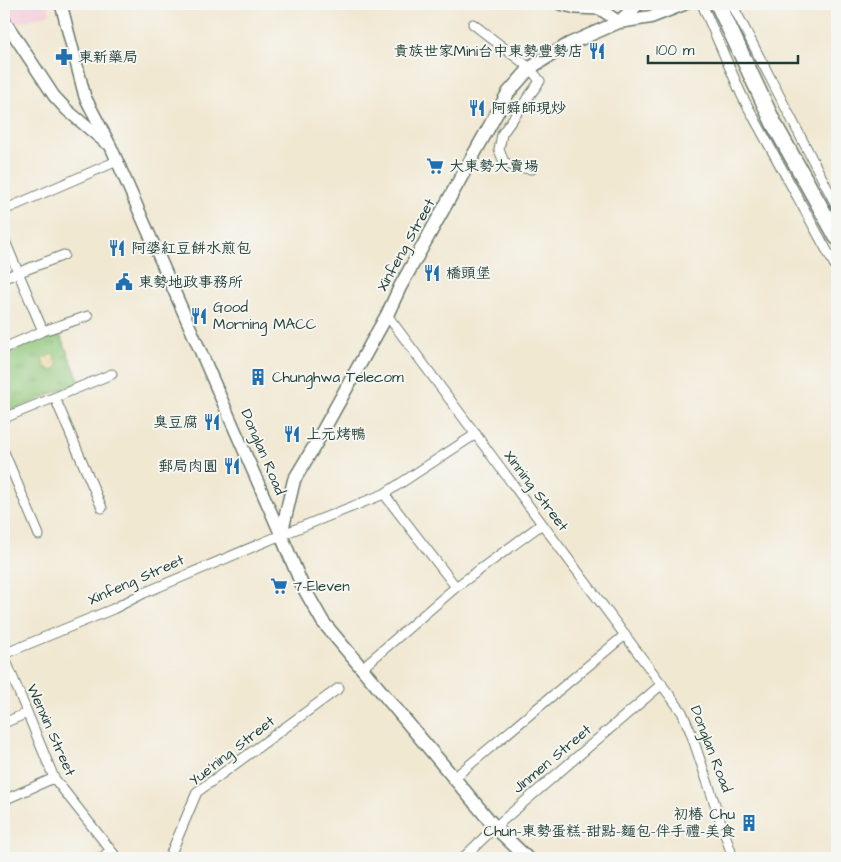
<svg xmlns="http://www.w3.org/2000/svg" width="841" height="862" font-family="'Architects Daughter','LXGW WenKai TC',sans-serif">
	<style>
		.built { fill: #f5cfdc }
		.grass { fill: url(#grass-tufts); stroke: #578256 }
		.sand { fill: url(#sand-dots); stroke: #868c69 }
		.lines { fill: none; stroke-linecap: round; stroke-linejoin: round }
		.street-casing { stroke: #68796b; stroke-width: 11 }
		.secondary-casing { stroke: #68796b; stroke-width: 14 }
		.primary-casing { stroke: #68796b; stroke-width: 15 }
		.highway-casing { stroke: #68796b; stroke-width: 18 }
		.street { stroke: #fff; stroke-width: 9 }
		.secondary { stroke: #fff; stroke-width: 11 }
		.primary { stroke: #fff; stroke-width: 12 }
		.highway { stroke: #fff; stroke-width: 15 }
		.labels { text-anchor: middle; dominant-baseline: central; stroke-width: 4; stroke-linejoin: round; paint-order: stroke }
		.poi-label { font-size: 15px; fill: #1f3d34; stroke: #f6f6f2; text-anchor: start }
		.street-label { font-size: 15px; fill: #1f3d34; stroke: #f6f6f2 }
	</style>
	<defs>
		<pattern id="grass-tufts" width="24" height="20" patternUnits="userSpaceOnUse" patternTransform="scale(1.25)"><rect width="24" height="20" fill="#8fc679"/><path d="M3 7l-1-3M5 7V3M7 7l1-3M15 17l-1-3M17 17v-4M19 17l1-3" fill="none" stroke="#74a264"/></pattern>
		<pattern id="sand-dots" width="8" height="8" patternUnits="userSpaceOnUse" patternTransform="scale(1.25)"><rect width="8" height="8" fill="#eeda9e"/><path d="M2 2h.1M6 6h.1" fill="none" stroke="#ccbc89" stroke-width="1.8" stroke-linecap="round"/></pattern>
	</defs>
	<rect width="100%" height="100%" fill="#f6f6f2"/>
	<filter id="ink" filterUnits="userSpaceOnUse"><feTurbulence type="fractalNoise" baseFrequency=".02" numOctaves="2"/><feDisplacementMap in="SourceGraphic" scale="10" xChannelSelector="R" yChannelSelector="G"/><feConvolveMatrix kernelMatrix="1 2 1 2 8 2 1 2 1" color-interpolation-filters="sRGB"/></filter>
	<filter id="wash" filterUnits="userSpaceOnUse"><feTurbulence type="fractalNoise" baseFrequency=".0096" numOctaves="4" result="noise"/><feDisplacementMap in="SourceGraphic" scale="20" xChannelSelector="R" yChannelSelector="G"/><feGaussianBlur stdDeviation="1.12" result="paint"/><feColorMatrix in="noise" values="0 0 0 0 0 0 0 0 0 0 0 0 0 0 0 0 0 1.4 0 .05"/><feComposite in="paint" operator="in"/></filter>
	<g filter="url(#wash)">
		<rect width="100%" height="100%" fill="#f1e8d2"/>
		<path class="built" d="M 4,4 L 48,4 L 50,14 L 14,24 L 4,10 Z"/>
		<path class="grass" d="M 58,330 L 80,382 L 4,414 L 4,356 Z"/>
		<path class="sand" d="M 53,354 L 58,366 L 52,371 L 45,367 L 42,358 Z"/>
	</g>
	<g filter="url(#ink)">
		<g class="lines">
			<g class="street-casing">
				<path id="street" d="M 702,4 L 742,96 L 837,269
					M 732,4 L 837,207
					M 473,24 L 530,68 L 540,81 L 502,134 L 499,150 L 504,162 L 515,167 L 532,169
					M 4,210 L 117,161
					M 4,239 L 43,331
					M 4,278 L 64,255
					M 387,315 L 682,712 L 691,733 L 733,858
					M 4,348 L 43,331 L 88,316
					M 55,398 L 102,508
					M 4,418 L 112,374
					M 4,452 L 39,535
					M 384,494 L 456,587
					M 4,654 L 113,609 L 144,593 L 281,535 L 384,494 L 476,434
					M 4,656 L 54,778 L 117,858
					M 362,668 L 456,587 L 542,524
					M 4,723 L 27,713
					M 455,777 L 625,635
					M 4,800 L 54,778
					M 101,858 L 110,851
					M 169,858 L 197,792 L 339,688
					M 463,858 L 495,827 L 662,684"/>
			</g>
			<g class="secondary-casing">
				<path id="secondary" d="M 61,4 L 85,97 L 111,147 L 281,535
					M 560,4 L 576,8 L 600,9 L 619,22
					M 4,20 L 54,96 L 67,110 L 106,143"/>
			</g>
			<g class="primary-casing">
				<path id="primary" d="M 619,22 L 638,4
					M 527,858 L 495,827 L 323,622 L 302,585 L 281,535 L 294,480 L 315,445 L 387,315 L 400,287 L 508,93 L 530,68 L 569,44 L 619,22 L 651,17 L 684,4"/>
			</g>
			<g class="highway-casing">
				<path id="highway" d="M 718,4 L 774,124 L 837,237"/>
			</g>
			<use href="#street" class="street"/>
			<use href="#secondary" class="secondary"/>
			<use href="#primary" class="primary"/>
			<use href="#highway" class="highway"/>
		</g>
	</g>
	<defs>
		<g id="restaurant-bare" transform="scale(1.35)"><path d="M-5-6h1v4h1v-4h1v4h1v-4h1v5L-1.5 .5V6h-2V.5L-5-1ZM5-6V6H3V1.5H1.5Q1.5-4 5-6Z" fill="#1f6fb2" stroke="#f6f6f2" stroke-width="2.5" paint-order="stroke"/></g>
		<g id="pharmacy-bare" transform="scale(1.35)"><path d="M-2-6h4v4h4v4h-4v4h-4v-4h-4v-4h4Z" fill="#1f6fb2" stroke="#f6f6f2" stroke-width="2.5" paint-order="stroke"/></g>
		<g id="supermarket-bare" transform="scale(1.35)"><path d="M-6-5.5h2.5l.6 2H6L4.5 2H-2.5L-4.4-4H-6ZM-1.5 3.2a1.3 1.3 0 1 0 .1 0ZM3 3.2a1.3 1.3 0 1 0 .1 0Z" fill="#1f6fb2" stroke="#f6f6f2" stroke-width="2.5" paint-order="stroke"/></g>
		<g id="civic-bare" transform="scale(1.35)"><path d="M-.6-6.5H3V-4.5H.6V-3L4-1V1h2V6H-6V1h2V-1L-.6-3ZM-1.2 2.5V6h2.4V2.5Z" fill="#1f6fb2" stroke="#f6f6f2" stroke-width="2.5" paint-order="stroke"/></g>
		<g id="building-bare" transform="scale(1.35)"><path d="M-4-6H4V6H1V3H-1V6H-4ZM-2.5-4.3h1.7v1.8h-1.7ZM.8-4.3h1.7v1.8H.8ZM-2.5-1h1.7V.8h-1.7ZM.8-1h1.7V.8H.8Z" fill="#1f6fb2" stroke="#f6f6f2" stroke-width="2.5" paint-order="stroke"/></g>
	</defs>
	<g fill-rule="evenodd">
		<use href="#restaurant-bare" x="597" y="51"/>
		<use href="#pharmacy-bare" x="64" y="57"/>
		<use href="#restaurant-bare" x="477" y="108"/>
		<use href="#supermarket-bare" x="435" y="166"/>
		<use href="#restaurant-bare" x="117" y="248"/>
		<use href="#restaurant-bare" x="432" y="273"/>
		<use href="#civic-bare" x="124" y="282"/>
		<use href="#restaurant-bare" x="199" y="316"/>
		<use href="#building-bare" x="258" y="377"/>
		<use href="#restaurant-bare" x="212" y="422"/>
		<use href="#restaurant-bare" x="292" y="434"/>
		<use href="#restaurant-bare" x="232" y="466"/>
		<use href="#supermarket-bare" x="279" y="586"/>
		<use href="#building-bare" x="749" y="823"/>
	</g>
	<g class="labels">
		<g class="poi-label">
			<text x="583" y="51" text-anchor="end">貴族世家Mini台中東勢豐勢店</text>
			<text x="78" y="57">東新藥局</text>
			<text x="491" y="108">阿舜師現炒</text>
			<text x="449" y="166">大東勢大賣場</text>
			<text x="131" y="248">阿婆紅豆餅水煎包</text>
			<text x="446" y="273">橋頭堡</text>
			<text x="138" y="282">東勢地政事務所</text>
			<text x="213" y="307">Good<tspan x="213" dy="17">Morning MACC</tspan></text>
			<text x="272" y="377">Chunghwa Telecom</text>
			<text x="198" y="422" text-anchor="end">臭豆腐</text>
			<text x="306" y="434">上元烤鴨</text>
			<text x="218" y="466" text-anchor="end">郵局肉圓</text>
			<text x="293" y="586">7-Eleven</text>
			<text x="735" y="814" text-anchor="end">初椿 Chu<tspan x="735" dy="17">Chun-東勢蛋糕-甜點-麵包-伴手禮-美食</tspan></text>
		</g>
		<g class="street-label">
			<text transform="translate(406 245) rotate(-61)">Xinfeng Street</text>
			<text transform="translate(263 452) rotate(67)">Donglan Road</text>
			<text transform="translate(536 491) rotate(53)">Xinning Street</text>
			<text transform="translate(136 580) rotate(-24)">Xinfeng Street</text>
			<text transform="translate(51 730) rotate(66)">Wenxin Street</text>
			<text transform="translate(711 749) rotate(69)">Donglan Road</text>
			<text transform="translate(232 751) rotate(-38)">Yue'ning Street</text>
			<text transform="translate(552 759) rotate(-40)">Jinmen Street</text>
		</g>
	</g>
	<rect width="841" height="862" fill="none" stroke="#f6f6f2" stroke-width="20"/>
	<path d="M648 55v8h150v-8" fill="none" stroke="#1f3d34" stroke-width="2.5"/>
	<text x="656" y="55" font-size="15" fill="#1f3d34" stroke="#f6f6f2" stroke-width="4" paint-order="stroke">100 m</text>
</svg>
